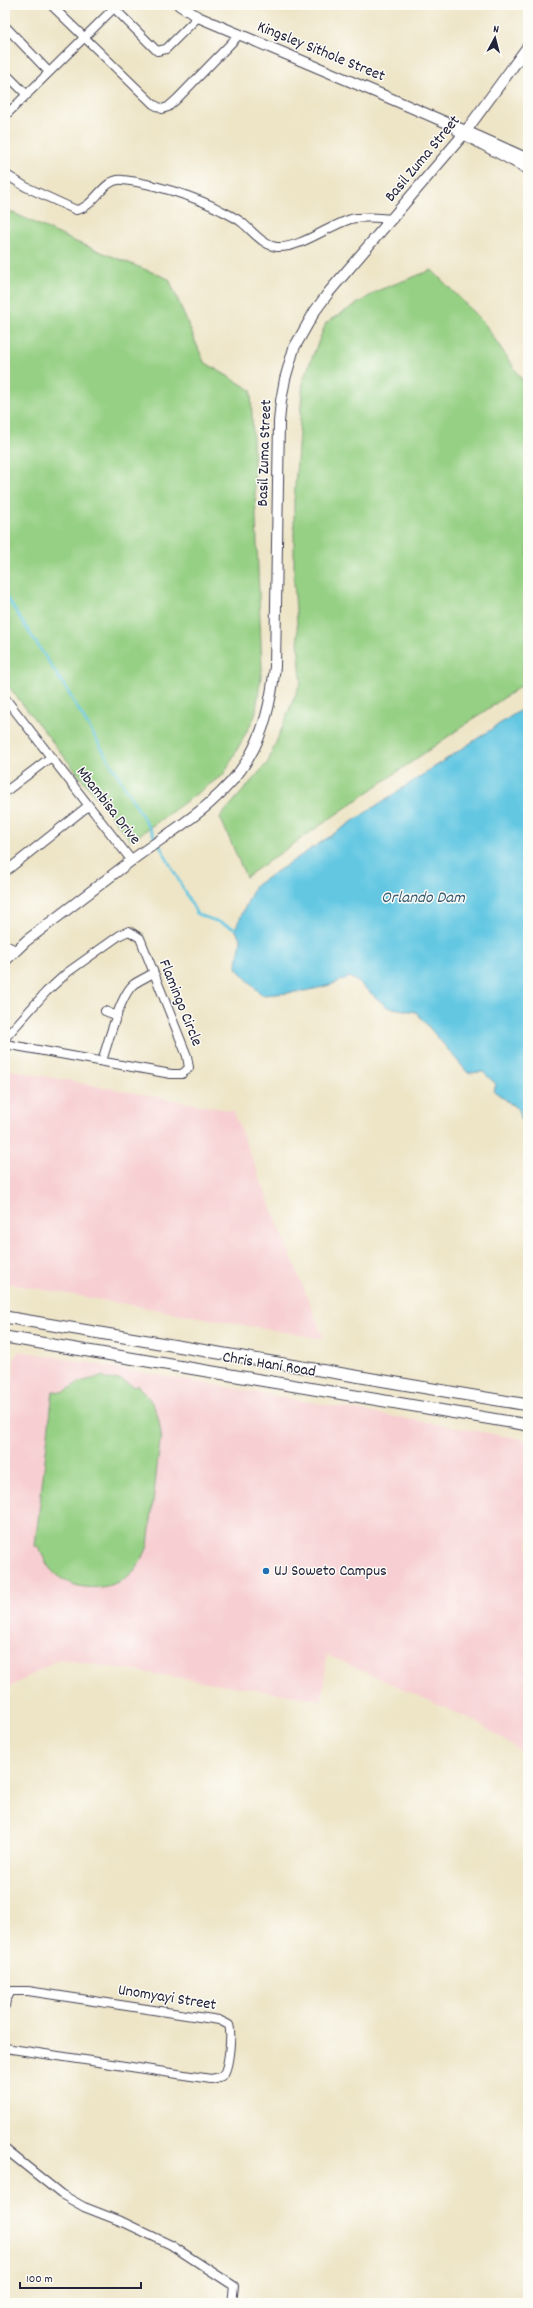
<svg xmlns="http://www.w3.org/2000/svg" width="533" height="2308" font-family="Dekko,sans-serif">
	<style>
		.built { fill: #f7cfd2 }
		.green { fill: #96d084; stroke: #5c7960 }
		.water { fill: #64c7e2; stroke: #43748e }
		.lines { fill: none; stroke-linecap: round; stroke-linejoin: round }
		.stream { stroke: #64c7e2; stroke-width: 2.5 }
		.minor-casing { stroke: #413f50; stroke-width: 10 }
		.tertiary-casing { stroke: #413f50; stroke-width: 12 }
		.secondary-casing { stroke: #413f50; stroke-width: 13 }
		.minor { stroke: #fff; stroke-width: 8 }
		.tertiary { stroke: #fff; stroke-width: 10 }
		.secondary { stroke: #fff; stroke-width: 11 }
		.poi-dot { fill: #1f6fb2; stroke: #fdfcf7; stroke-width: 1.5 }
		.labels { text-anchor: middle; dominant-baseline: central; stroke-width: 3; stroke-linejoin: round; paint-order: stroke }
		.street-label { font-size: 16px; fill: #22223b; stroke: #fdfcf7 }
		.poi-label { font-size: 16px; fill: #22223b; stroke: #fdfcf7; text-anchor: start }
		.water-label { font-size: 17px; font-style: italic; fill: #395c75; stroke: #fdfcf7 }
	</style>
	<rect width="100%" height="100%" fill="#fdfcf7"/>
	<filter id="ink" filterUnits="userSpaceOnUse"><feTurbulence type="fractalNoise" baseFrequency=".025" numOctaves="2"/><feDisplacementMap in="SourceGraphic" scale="8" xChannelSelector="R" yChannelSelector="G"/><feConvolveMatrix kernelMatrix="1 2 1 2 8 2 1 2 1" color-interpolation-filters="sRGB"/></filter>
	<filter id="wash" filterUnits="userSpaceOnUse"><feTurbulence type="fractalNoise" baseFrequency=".012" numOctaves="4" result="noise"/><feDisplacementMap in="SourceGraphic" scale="16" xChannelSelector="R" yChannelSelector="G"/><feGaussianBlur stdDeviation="0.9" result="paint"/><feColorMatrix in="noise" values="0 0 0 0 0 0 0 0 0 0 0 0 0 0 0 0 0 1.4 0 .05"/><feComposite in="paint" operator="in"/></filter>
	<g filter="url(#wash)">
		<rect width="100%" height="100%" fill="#eee5c7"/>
		<path class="built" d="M 5,1069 L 233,1111 L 324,1339 L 5,1283 Z
			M 19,1351 L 528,1440 L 528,1756 L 475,1721 L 327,1655 L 322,1700 L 59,1659 L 5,1690 L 5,1488 L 14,1358 Z"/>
		<path class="green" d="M 5,209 L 76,242 L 169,279 L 204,362 L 251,390 L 262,670 L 255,716 L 224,774 L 131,841 L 5,682 Z
			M 432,270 L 484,323 L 528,389 L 528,681 L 246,877 L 220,817 L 268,762 L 301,681 L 294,582 L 294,501 L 303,380 L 326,323 L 379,290 Z
			M 104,1376 L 105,1379 L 122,1380 L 135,1387 L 137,1385 C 153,1401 158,1410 161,1433 L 148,1546 C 143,1558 137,1571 125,1578 C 102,1594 65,1590 48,1566 C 44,1560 42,1553 39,1547 L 35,1546 L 53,1391 L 64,1392 L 79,1382 Z"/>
		<path class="water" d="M 528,705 L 528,1123 L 522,1122 L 519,1110 L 494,1091 L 496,1084 L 483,1072 L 468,1073 L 416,1012 L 387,1007 L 358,982 L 349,977 C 322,991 292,993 262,995 L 236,968 L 241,940 L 235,929 L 255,886 Z"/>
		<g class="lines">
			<path class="stream" d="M 5,595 L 65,687 L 156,839
				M 159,844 L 197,914 L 237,929"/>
		</g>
	</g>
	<g filter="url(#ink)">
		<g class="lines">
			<g class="minor-casing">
				<path id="minor" d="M 51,5 L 153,104 L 162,109 L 168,107 L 177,99 L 240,34
					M 111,5 L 157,51 L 166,49 L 198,17
					M 5,26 L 49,72
					M 5,73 L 27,95
					M 5,116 L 114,8
					M 5,174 L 26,187 L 76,210 C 95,208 103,177 123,180 C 151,183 197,197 222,211 C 228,214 234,217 240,221 C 251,229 263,246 277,247 C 299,249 328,226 351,219 C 364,216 379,218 393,219
					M 5,698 L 132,861
					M 5,792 L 51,757
					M 5,872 L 88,806
					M 5,945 L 16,950
					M 105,1011 L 117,1016
					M 5,1038 L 46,992 L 68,972 L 120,935 L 129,931 L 140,938 L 187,1056 L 189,1068 L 182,1074 L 171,1074 L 5,1044
					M 102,1061 C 108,1043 120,995 134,984 C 140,980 147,977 153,973
					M 5,2006 L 6,2000 L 11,1991 L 28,1991 L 219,2020 L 229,2025 C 232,2034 229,2068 223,2075 C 219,2078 216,2078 211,2079 L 5,2048
					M 5,2149 L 61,2194 L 84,2207 L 125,2223 L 171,2245 L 234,2286 L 232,2303"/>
			</g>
			<g class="tertiary-casing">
				<path id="tertiary" d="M 179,5 L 198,17 C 309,64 419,109 528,159
					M 458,131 L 528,169
					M 5,961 L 26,941 C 61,914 97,887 132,860 C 172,830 221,804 248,759 C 265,731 271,700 275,667 L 279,422 L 281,401 L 285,379 L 294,348 L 315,311 L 329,292 L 463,135 L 528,46"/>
			</g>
			<g class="secondary-casing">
				<path id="secondary" d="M 5,1317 L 528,1405
					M 5,1337 L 528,1425"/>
			</g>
			<use href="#minor" class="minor"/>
			<use href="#tertiary" class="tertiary"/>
			<use href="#secondary" class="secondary"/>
		</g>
	</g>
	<circle class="poi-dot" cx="266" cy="1571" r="4"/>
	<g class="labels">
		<g class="street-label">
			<text transform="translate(321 52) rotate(22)">Kingsley Sithole Street</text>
			<text transform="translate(423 159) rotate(-50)">Basil Zuma Street</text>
			<text transform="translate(265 453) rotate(-88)">Basil Zuma Street</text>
			<text transform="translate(108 806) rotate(52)">Mbambisa Drive</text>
			<text transform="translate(180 1003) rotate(68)">Flamingo Circle</text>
			<text transform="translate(269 1365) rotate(9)">Chris Hani Road</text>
			<text transform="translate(167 1998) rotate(9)">Unomyayi Street</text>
		</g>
		<g class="poi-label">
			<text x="274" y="1571">UJ Soweto Campus</text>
		</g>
		<g class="water-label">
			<text x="423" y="899">Orlando Dam</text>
		</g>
	</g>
	<rect width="533" height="2308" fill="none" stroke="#fdfcf7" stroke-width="20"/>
	<g transform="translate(495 38) rotate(7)" stroke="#fdfcf7" stroke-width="3" paint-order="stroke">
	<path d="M0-3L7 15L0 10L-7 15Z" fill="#22223b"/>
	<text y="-6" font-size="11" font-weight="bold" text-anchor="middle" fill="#22223b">N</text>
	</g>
	<path d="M20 2282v6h121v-6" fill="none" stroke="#22223b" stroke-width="2"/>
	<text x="26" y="2282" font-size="12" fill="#22223b" stroke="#fdfcf7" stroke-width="3" paint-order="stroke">100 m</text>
</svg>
